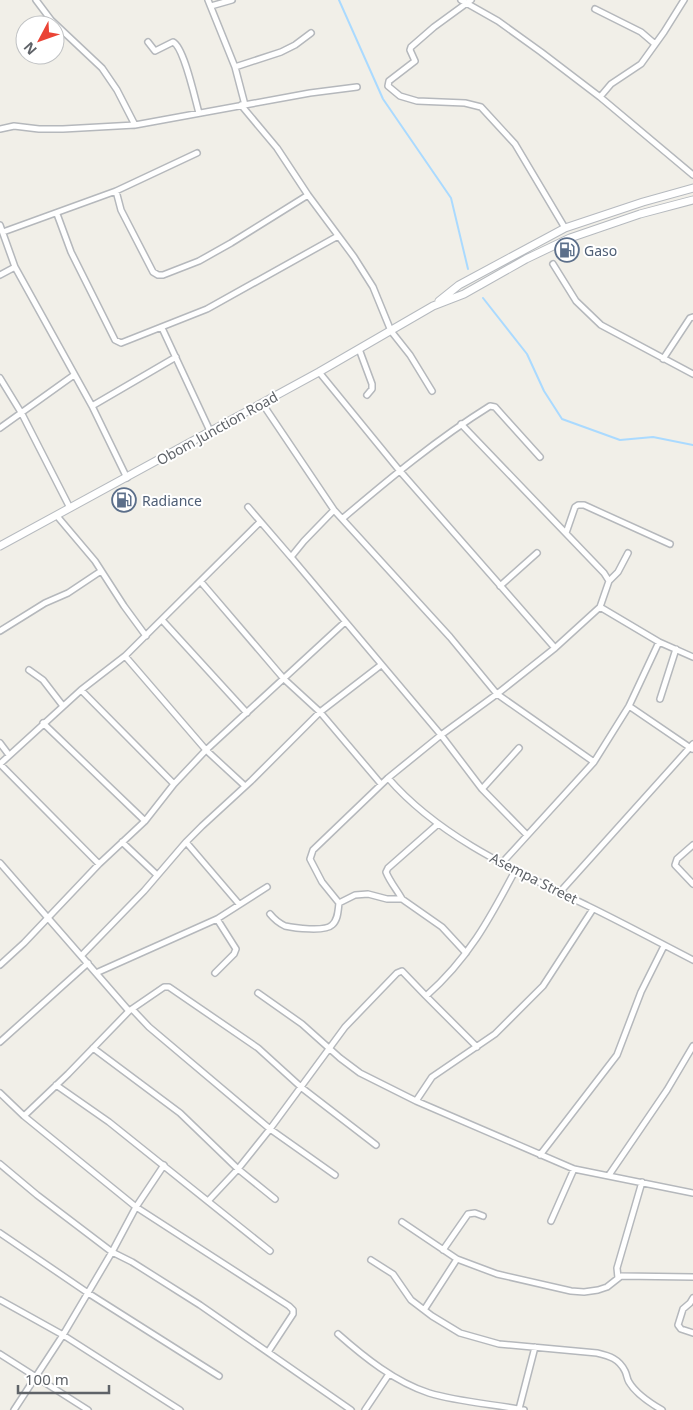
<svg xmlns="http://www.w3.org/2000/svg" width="693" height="1410" font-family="'Noto Sans',sans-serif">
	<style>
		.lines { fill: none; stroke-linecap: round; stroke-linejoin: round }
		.stream { stroke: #aadaff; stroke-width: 2 }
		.minor-casing { stroke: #b5b8bc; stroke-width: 8 }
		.secondary-casing { stroke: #b6babf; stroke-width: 9 }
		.minor { stroke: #fff; stroke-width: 5 }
		.secondary { stroke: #fff; stroke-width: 7 }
		.labels { text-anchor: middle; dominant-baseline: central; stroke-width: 4; stroke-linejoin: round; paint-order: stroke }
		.service-label { font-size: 14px; fill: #4e5e75; stroke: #fff; text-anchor: start }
		.street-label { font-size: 14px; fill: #5f6368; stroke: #fff }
	</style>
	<rect width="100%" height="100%" fill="#f1efe8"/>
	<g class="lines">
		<path class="stream" d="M 339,0 L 383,99 L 451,198 L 468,269
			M 483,298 L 527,354 L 544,391 L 562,419 L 620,440 L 653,437 L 693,445"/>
		<g class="minor-casing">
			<path id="minor" d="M 36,0 L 51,20 L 102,68 L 117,90 L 135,125
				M 208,0 L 235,67 L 245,105
				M 461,0 L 498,21 L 541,52 L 600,97 L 693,175
				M 471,0 L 434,27 L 411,47 L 410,50 L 415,61 L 389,81 L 388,86 L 400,96 L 417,101 L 465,103 L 481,107 L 515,144 L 565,228
				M 211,6 L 232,0
				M 595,9 L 641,32 L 655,44
				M 148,42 L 155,51 L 173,42 C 184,47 195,99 199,113
				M 235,67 L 281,52 L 295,45 L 311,33
				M 600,97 L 611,84 L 641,64 L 664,32 L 684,0
				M 241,105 L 277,148 L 308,195 L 354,257 L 373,287 L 391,331 L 410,355 L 432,391
				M 0,129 L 14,126 L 39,129 L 63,129 L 135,125 L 310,93 L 357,87
				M 116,191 L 121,210 L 153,272 L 158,275 L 163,275 L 199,261 L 231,243 L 308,195
				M 57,214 L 71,252 L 115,340 L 121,343 L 207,309 L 338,236
				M 0,225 L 15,267 L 92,406 L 127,478
				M 3,232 L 116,191 L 197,153
				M 553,264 L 576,301 L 601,325 L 693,374
				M 0,275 L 15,267
				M 162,328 L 210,431
				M 359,349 L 372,384 L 372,389 L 367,395
				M 663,359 L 690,318 L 693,317
				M 319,372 L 399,470 L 555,648
				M 0,378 L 22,414 L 70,508
				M 262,403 L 334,510 L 450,637 L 497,694 L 594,762
				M 92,406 L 176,357
				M 0,428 L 74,375
				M 248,507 L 291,557
				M 334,510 L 304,541 L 291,557 L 441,735 L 482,789 L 527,835
				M 57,516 L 95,561 L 124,606 L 146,636
				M 342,519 C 389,479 437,439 490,406 L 495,407 L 540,457
				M 566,533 L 575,507 L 578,505 L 584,505 L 670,544
				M 609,581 L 618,572 L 628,553
				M 201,582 L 284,679 L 320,712 L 381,784
				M 500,586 L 537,553
				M 600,607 L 659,642 L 693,657
				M 162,620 L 247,713
				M 0,631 L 45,603 L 68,593 L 101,571
				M 125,656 L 206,750 L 245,786
				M 29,670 L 43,680 L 63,706
				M 81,690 L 174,784
				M 660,699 L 676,649
				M 629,706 L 692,749
				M 43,723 L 145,821
				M 0,743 L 9,755
				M 388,778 C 440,838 518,872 588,906 C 623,923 658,942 693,960
				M 482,789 L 519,748
				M 122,842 L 157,875
				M 186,842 L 239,904
				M 693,845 L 677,859 L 675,865 L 693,884
				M 0,863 L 129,1011
				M 502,863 L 594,762 L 629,706 L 659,642
				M 99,864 L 0,764 L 81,690 L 125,656 L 260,522
				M 560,892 L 693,744
				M 402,899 C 397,890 390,882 386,872 L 388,868 L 438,824
				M 339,903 L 355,895 L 368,894 L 387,899 L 402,899 L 442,927 L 466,953
				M 270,914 C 274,919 279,923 285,926 C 294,928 325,932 332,925 C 338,920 338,911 339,903 L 322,882 L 310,859 L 313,850 L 388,778 L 441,735 L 497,694 L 555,648 L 600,607 L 609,581 L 604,573 L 461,424
				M 81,956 L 144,891 L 186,842 L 202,826 L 251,781 L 320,712 L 381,665
				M 0,965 L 24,943 L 99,864 L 145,821 L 174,784 L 206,750 L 345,622
				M 96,973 L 217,919 L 267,887
				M 215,973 L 234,954 L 236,949 L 217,919
				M 258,993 L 302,1024 L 340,1058 L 360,1073 L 416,1101 L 574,1169 L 693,1193
				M 426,996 L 477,1047
				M 132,1009 L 149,1027 L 270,1129 L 335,1175
				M 0,1042 L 88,963
				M 93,1048 L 180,1113 L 238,1169 L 275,1199
				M 56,1085 L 109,1122 L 270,1251
				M 0,1093 L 24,1116 L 136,1207 L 289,1306 L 293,1310 L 293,1314 L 268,1352
				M 416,1101 L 432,1077 L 495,1034 L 543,986 L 593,909
				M 24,1116 L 68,1074 L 129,1011 L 164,987 L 169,987 L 258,1048 L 302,1088 L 376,1145
				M 540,1155 L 617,1055 L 641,992 L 664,946
				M 0,1164 L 37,1195 L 112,1252 L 132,1262 L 200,1305 L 351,1410
				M 609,1175 L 667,1090 L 693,1046
				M 208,1201 L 238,1169 L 270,1129 L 345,1027 L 397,973 L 402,971 L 426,996 C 468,959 489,920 515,871
				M 551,1221 L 574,1169
				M 402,1222 L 457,1259 L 497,1274 L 571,1291 L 584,1292 L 598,1290 L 607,1287 L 621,1276 L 693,1277
				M 0,1233 L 88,1293 L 219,1376
				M 443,1250 L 468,1214 L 475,1213 L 483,1216
				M 371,1260 L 393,1274 L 411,1300 L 432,1316 L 460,1333 L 499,1344 L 597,1353 C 610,1356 619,1359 625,1371 C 627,1375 627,1379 629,1382 C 636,1394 650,1403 662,1410
				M 618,1278 L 617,1268 L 642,1182
				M 693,1298 L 690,1303 L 683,1309 L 678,1325 L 681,1329 L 693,1333
				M 0,1300 L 63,1335 L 180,1410
				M 424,1310 L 457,1259
				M 338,1334 C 364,1357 395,1382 429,1393 C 459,1402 492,1404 524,1410
				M 0,1354 L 88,1410
				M 519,1409 L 535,1347
				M 14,1410 L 63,1335 L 112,1252 L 136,1207 L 164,1165
				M 365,1410 L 389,1374"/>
		</g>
		<g class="secondary-casing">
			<path id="secondary" d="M 439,301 L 459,285 L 565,228 L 643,202 L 693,188
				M 0,546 L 319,372 L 433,306 L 464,294 L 526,259 L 570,238 L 640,214 L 693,200"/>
		</g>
		<use href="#minor" class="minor"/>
		<use href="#secondary" class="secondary"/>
	</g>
	<defs>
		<g id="fuel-ring" transform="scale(1.25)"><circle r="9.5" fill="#fff" stroke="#5c6f8a" stroke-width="1.5"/><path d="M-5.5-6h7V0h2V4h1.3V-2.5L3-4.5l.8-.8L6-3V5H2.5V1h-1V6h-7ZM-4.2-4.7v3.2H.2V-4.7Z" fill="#5c6f8a"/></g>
	</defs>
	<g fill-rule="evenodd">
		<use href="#fuel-ring" x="567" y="250"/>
		<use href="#fuel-ring" x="124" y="500"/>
	</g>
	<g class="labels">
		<g class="service-label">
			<text x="584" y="250">Gaso</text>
			<text x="142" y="500">Radiance</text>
		</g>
		<g class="street-label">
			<text transform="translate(217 428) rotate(-29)">Obom Junction Road</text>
			<text transform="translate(534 878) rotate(27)">Asempa Street</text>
		</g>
	</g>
	<g transform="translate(40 40) rotate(229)"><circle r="24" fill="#ffffff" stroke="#bfc1c3"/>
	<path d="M0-4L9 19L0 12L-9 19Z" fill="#ea4335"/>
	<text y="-8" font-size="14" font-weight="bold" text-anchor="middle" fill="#5f6368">N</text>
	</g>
	<path d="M18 1385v8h91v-8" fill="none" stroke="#5f6368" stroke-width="2.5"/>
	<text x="25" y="1385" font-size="15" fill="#5f6368" stroke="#ffffff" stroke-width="4" paint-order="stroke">100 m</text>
</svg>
